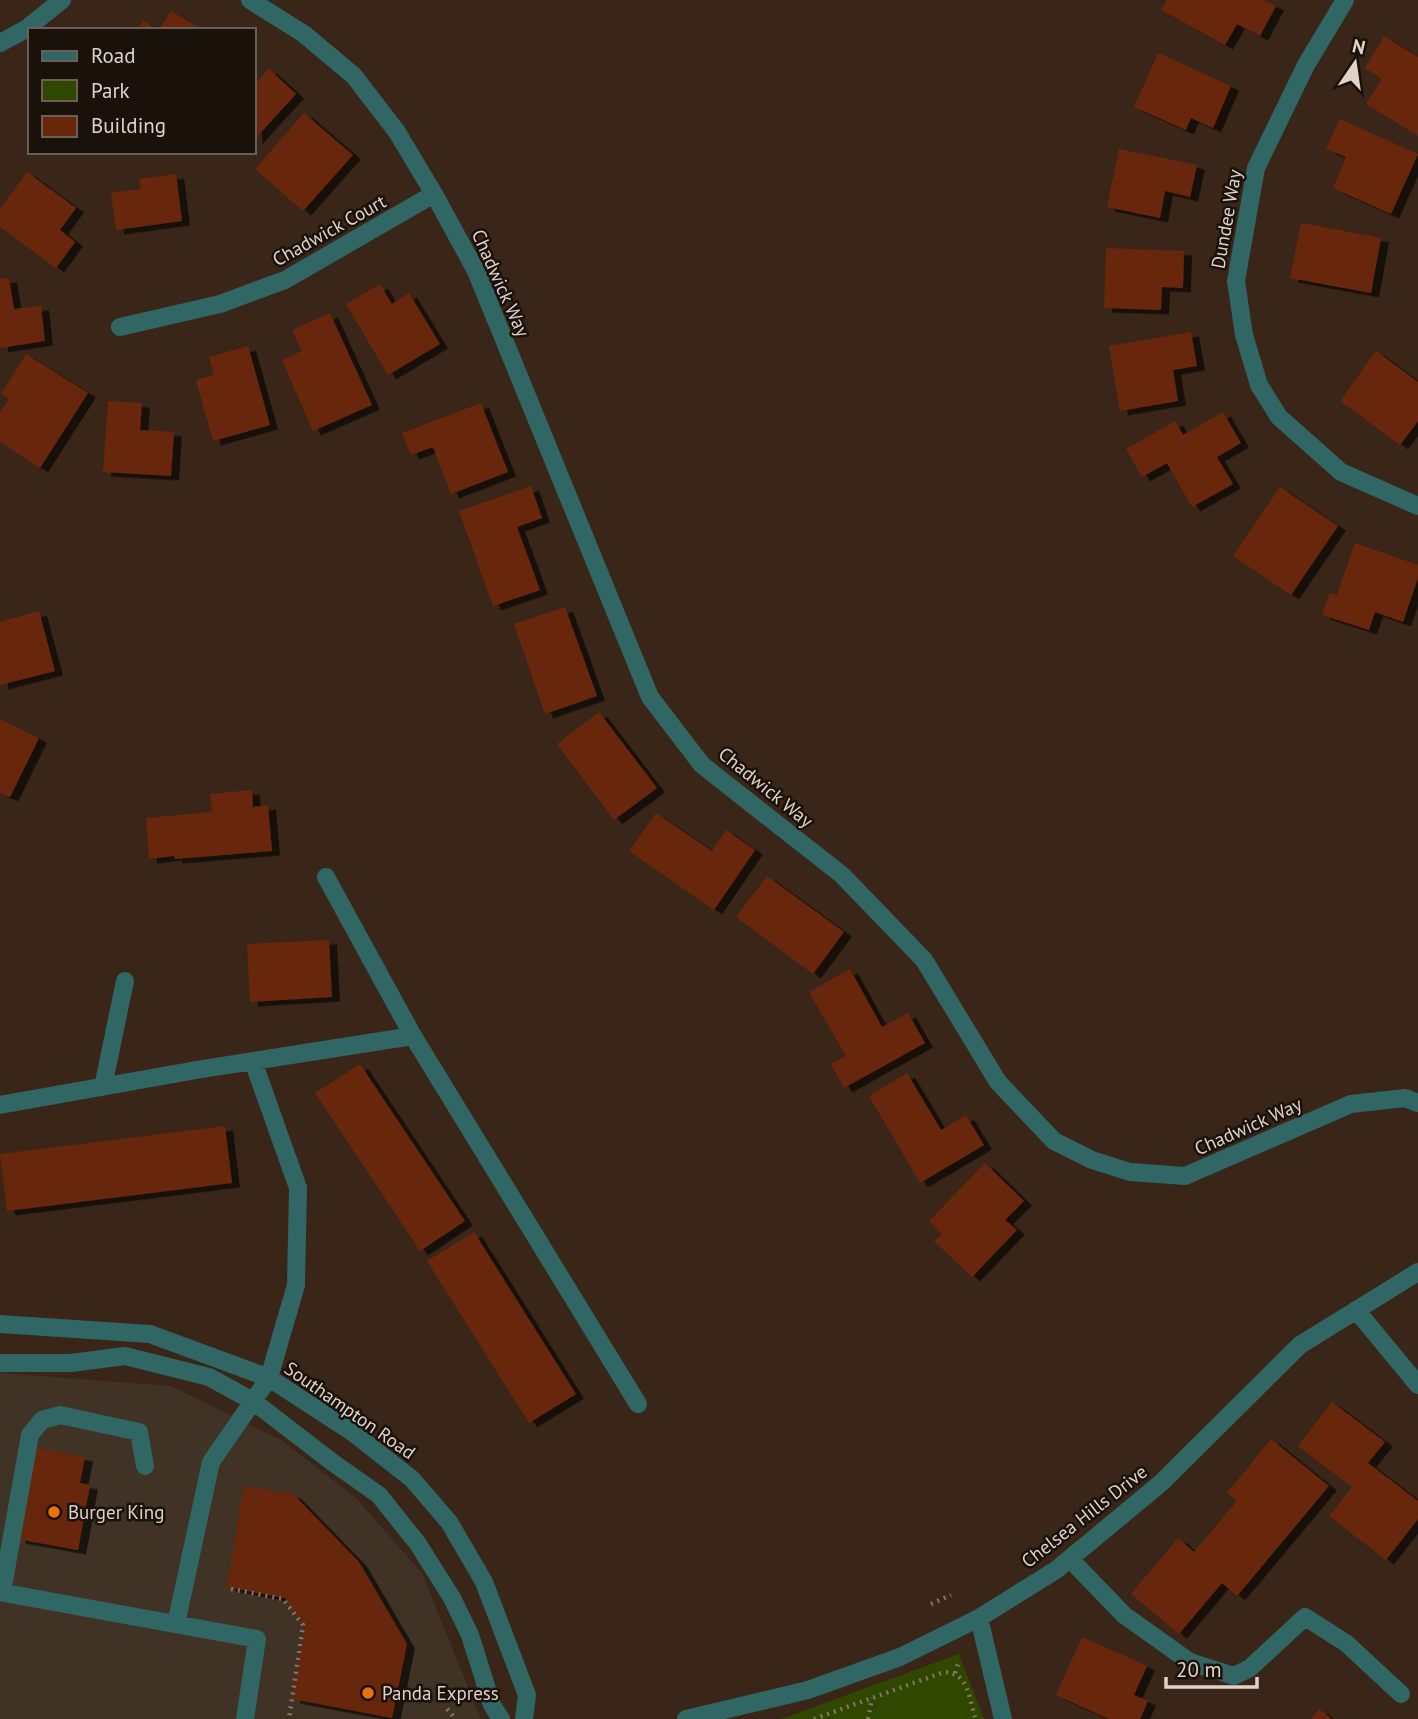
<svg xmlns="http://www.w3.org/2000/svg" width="1418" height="1719" font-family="'PT Sans',sans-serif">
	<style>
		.commercial { fill: #403225 }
		.green { fill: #304700 }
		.building { fill: #682709; filter: url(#shadow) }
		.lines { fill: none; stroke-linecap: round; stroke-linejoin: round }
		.path { stroke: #847468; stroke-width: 4.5; stroke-dasharray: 2 5; stroke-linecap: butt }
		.minor { stroke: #306664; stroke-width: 18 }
		.food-dot { fill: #e8710a; stroke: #1a110b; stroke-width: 2.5 }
		.labels { text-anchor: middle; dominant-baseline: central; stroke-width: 5; stroke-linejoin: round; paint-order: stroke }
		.street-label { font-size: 19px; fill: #dfd3ca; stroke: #1a110b }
		.poi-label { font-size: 19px; fill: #dfd3ca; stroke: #1a110b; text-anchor: start }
	</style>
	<defs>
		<filter id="shadow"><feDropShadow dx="8" dy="4.5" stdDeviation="0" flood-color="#0009"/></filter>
	</defs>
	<rect width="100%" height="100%" fill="#392618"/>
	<path class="commercial" d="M 0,1373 L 171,1386 L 281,1440 L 355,1497 L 422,1573 L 481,1719 L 0,1719 Z"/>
	<path class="green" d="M 959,1654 L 984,1719 L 781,1719 Z"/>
	<path class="building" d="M 1167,0 L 1264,0 L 1276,6 L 1260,36 L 1237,24 L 1225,45 L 1161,10 Z
		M 171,11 L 203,30 L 159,30 Z
		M 143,20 L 158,30 L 137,30 Z
		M 1384,36 L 1418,57 L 1418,136 L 1366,104 L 1382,79 L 1365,68 Z
		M 1158,53 L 1231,86 L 1213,128 L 1191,118 L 1186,130 L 1134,107 Z
		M 269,69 L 296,94 L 254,140 L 254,81 L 255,83 Z
		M 304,113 L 353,155 L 303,211 L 255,169 Z
		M 1340,119 L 1418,154 L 1391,214 L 1333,188 L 1346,157 L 1326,149 Z
		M 1119,149 L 1197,165 L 1190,197 L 1165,191 L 1160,218 L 1107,207 Z
		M 27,172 L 76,208 L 60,230 L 75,242 L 56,268 L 0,227 L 0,209 Z
		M 176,174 L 182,221 L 116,230 L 111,193 L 141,189 L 139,179 Z
		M 1301,223 L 1381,238 L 1371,293 L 1290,278 Z
		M 1106,248 L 1184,251 L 1183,288 L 1162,287 L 1161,310 L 1104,308 Z
		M 9,278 L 14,309 L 41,306 L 45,341 L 0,348 L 0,279 Z
		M 380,284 L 392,304 L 409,293 L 440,344 L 388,375 L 346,304 Z
		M 330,313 L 372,405 L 313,431 L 282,360 L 302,351 L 292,330 Z
		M 1191,332 L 1197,366 L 1173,370 L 1178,401 L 1120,411 L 1109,346 Z
		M 248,346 L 270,425 L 213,441 L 196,380 L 214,375 L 209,357 Z
		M 1376,351 L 1418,382 L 1418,421 L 1400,445 L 1340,401 Z
		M 26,354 L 88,393 L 40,468 L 0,442 L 0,413 L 9,399 L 1,394 Z
		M 108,401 L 142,403 L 140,430 L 174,432 L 171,476 L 103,472 Z
		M 481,403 L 508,472 L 451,494 L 433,447 L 411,455 L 402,433 Z
		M 1223,412 L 1241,443 L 1217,457 L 1233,484 L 1192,507 L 1167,463 L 1142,477 L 1126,449 L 1175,421 L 1183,435 Z
		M 531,486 L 542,518 L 517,527 L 540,590 L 493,606 L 459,511 Z
		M 1280,487 L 1338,526 L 1291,595 L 1233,556 Z
		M 1355,543 L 1418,565 L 1418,578 L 1403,622 L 1375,612 L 1369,630 L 1322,615 L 1330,593 L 1337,595 Z
		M 565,607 L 597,696 L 545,714 L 514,624 Z
		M 39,611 L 55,671 L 0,685 L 0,622 Z
		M 599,712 L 657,788 L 614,820 L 557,744 Z
		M 0,719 L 39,738 L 10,797 L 0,793 Z
		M 252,790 L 253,807 L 268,805 L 272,851 L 175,859 L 174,856 L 149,859 L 146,818 L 212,812 L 210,794 Z
		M 656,813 L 712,851 L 726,830 L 755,850 L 714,910 L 629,851 Z
		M 767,876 L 844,932 L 813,974 L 736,917 Z
		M 329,940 L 332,997 L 250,1002 L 247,944 Z
		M 850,969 L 882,1027 L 908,1013 L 925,1043 L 844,1088 L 831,1064 L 846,1056 L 809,992 Z
		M 360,1064 L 465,1221 L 420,1251 L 315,1093 Z
		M 907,1073 L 941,1130 L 966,1115 L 984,1145 L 920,1183 L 869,1096 Z
		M 225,1126 L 232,1183 L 7,1211 L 0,1154 Z
		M 985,1163 L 1024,1201 L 1005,1220 L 1017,1230 L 972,1277 L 934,1241 L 942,1234 L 929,1221 Z
		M 474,1232 L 576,1394 L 529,1423 L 427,1261 Z
		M 1332,1402 L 1385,1442 L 1368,1463 L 1418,1501 L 1418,1519 L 1386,1560 L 1329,1516 L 1352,1487 L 1298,1446 Z
		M 1271,1439 L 1329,1486 L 1237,1596 L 1222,1583 L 1179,1634 L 1131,1594 L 1178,1538 L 1194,1552 L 1237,1501 L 1227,1493 Z
		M 33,1447 L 85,1457 L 80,1483 L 90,1485 L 78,1550 L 17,1539 Z
		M 244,1486 L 293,1494 L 359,1562 L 407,1644 L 392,1718 L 292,1699 L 305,1626 L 285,1598 L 227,1587 Z
		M 1082,1637 L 1147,1666 L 1134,1695 L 1148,1701 L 1140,1719 L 1109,1719 L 1056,1695 Z
		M 1319,1709 L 1332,1719 L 1311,1719 Z"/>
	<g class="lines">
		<path class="path" d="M 231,1589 L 283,1599 L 303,1625 L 289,1719
			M 931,1604 L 951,1595
			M 955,1673 L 958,1664
			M 447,1709 L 454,1717
			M 814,1719 L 944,1672 C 968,1673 969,1697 975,1717
			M 868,1719 L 872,1698"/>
		<path class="minor" d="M 250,0 L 304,34 L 354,76 L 397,132 L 434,194 L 476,271 L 650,697 L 702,765 L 842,875 L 924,960 L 998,1082 L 1054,1141 L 1092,1160 L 1130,1172 L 1185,1176 L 1351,1104 L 1405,1098 L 1418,1103
			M 1345,0 L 1306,65 L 1256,168 L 1236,281 L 1244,335 L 1259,385 L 1279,417 L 1341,472 L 1418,506
			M 0,43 L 26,29 L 62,0
			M 120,327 L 220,304 L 285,280 L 434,194
			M 326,877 L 413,1036
			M 103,1087 L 125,981
			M 0,1105 L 202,1069 L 413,1036 L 638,1404
			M 1356,1310 L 1418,1385
			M 0,1324 L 150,1334 L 269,1378 L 352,1432 L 412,1479 L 449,1522 L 484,1582 L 527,1695 L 524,1719
			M 0,1363 L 71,1363 L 125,1356 L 209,1377 L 253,1401 L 332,1462 L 379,1495 L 418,1544 L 452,1598 L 470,1635 L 492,1705 L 501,1719
			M 1070,1559 L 1124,1615 L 1190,1662 L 1234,1676 L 1250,1668 L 1305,1617 L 1346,1643 L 1401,1694
			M 0,1592 L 257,1639 L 245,1719
			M 2,1592 L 30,1435 L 42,1420 L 60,1415 L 139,1432 L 145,1466
			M 979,1618 L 1003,1719
			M 176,1624 L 211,1462 L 269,1378 L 296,1285 L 298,1188 L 253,1061
			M 686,1719 L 808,1690 L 900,1657 L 979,1618 L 1056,1570 L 1161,1483 L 1300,1345 L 1418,1272"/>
	</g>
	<g class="food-dot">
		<circle cx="54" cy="1512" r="7"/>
		<circle cx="368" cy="1693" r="7"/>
	</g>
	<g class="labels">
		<g class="street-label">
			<text transform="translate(1226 219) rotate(-80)">Dundee Way</text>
			<text transform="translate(329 230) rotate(-29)">Chadwick Court</text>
			<text transform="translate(501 283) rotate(66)">Chadwick Way</text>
			<text transform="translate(766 787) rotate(39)">Chadwick Way</text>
			<text transform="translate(1248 1126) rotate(-24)">Chadwick Way</text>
			<text transform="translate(350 1410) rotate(35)">Southampton Road</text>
			<text transform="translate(1084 1516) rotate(-38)">Chelsea Hills Drive</text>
		</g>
		<g class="poi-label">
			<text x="68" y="1512">Burger King</text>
			<text x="382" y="1693">Panda Express</text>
		</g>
	</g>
	<rect x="28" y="28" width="228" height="126" fill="#1a110b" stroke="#695f57" stroke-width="2"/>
	<rect x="42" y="51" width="35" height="10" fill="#306664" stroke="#695f57" stroke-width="2"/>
	<text x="91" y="63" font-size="21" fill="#dfd3ca">Road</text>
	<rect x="42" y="80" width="35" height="21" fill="#304700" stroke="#695f57" stroke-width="2"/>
	<text x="91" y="98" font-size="21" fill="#dfd3ca">Park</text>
	<rect x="42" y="116" width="35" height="21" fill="#682709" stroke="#695f57" stroke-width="2"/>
	<text x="91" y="133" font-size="21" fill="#dfd3ca">Building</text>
	<g transform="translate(1355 63) rotate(13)" stroke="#1a110b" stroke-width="5" paint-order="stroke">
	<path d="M0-5L12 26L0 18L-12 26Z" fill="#dfd3ca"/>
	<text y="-10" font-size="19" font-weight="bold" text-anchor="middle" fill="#dfd3ca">N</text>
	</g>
	<path d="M1166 1677v10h91v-10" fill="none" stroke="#dfd3ca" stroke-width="3.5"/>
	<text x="1176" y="1677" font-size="21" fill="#dfd3ca" stroke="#1a110b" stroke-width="5" paint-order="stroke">20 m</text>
</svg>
